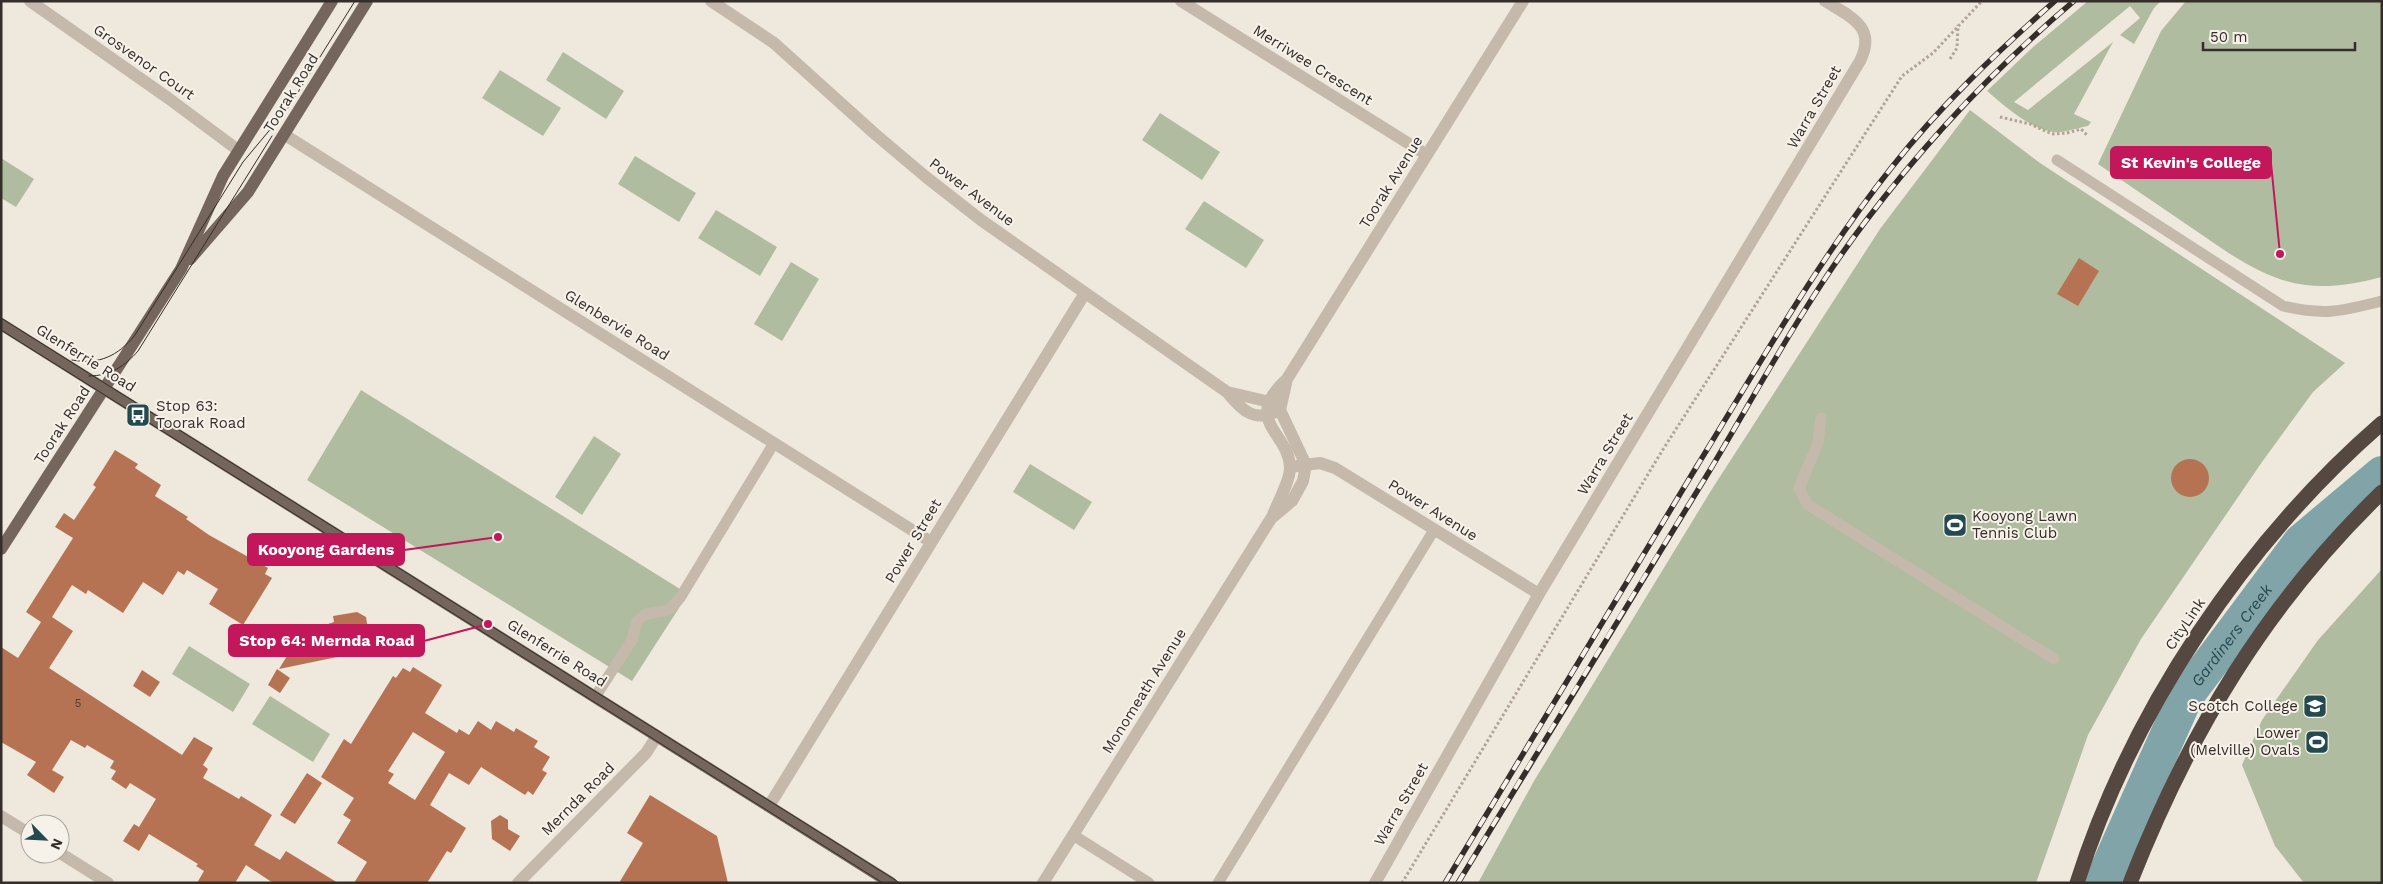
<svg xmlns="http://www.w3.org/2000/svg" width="2383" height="884" font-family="'Work Sans',sans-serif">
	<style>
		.green { fill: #b0bc9f }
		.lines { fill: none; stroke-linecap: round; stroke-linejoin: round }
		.river { stroke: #80a4a8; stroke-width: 36 }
		.building { fill: #b67354; fill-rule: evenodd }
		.path { stroke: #b1a395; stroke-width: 3; stroke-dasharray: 2.5 2.5; stroke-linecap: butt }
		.lane { stroke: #c5b9ab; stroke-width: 11 }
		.street { stroke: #c5b9ab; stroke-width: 12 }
		.primary { stroke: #74665c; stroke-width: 12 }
		.highway { stroke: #544841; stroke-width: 15 }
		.tram { stroke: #342d29; stroke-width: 1 }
		.rail-casing { stroke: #342d29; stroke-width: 5.5 }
		.rail { stroke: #f7f2e9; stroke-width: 4; stroke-dasharray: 11; stroke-linecap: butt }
		.labels { text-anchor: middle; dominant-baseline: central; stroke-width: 4; stroke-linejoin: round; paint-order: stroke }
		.number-label { font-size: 12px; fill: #543e34 }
		.street-label { font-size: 15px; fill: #342d29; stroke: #f7f2e9 }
		.poi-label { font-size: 15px; fill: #342d29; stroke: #f7f2e9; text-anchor: start }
		.water-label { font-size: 16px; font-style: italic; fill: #244a50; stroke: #f7f2e9 }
		.leader { fill: none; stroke: #c2185b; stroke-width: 2 }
		.callout-dot { fill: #c2185b; stroke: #f7f2e9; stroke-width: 2 }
		.callout { fill: #c2185b; stroke: #c2185b; stroke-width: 2 }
		.callout-label { font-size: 16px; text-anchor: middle; font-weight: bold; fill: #fff }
	</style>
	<rect width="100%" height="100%" fill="#efe8dd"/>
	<path class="green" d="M 2088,1 L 2161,1 L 2154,8 L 2134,44 L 2120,35 L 2140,18 L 2130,6 L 2014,102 L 2028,110 L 2113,42 L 2074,114 L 2091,122 L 2088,126 C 2076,128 2065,133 2053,132 C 2027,127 2006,107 1987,91 L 2032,48 Z
		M 2186,1 L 2382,1 L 2382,277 C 2317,294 2283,288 2227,252 L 2098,164 L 2161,31 Z
		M 563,52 L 624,91 L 606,119 L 546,80 Z
		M 500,70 L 561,108 L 543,136 L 482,98 Z
		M 1970,110 L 2040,163 L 2345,363 L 2313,392 L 2262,462 L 2141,639 L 2088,735 L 2036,883 L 1478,883 L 1534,781 L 1712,489 L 1880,229 Z
		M 1160,113 L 1220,152 L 1202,180 L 1142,140 Z
		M 635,156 L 696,193 L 679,222 L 618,184 Z
		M 1,158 L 34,179 L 16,207 L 1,198 Z
		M 1204,201 L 1264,240 L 1246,268 L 1185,229 Z
		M 716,210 L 777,247 L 760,276 L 698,238 Z
		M 791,262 L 819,279 L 782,341 L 754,324 Z
		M 361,390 L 688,594 L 632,681 L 307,480 Z
		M 594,436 L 621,454 L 582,515 L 555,497 Z
		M 1030,464 L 1092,502 L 1074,530 L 1013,492 Z
		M 2382,569 L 2382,883 L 2304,883 L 2275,846 L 2242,765 L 2262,720 L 2318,640 Z
		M 189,646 L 250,684 L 233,712 L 172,674 Z
		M 270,696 L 330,734 L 313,762 L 252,724 Z"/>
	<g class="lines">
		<path class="river" id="s1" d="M 2102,883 L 2185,697 L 2301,542 L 2382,474"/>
	</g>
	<path class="building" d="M 2079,258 L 2099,271 L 2078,306 L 2057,294 Z
		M 115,450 L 138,464 L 135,468 L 161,485 L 155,496 L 188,517 L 186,519 L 209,535 L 268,568 L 265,574 L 272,578 L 243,625 L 209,604 L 218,589 L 187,570 L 184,575 L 178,571 L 163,595 L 143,582 L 123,613 L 88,590 L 86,594 L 72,585 L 52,617 L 73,631 L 49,668 L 182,755 L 194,737 L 213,748 L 203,765 L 208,769 L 203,778 L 239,799 L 241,796 L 272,815 L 254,845 L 280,860 L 286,851 L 338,883 L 273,883 L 246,865 L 235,883 L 197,883 L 204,871 L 196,866 L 198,864 L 149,834 L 139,851 L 123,841 L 134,824 L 139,827 L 156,799 L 130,783 L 126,789 L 111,779 L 116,771 L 110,768 L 114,761 L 87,745 L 85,748 L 71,740 L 52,770 L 64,777 L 54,793 L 27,775 L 36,762 L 1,742 L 1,647 L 18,658 L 41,622 L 26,612 L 73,538 L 55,527 L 64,513 L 74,520 L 96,487 L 93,485 Z
		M2171 478a19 19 0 1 1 38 0a19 19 0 1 1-38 0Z
		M 357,612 L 366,617 L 371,650 L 279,669 L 298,638 L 315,649 L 316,628 L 334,622 L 333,616 Z
		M 413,667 L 442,685 L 425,713 L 457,733 L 459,729 L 469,735 L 478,721 L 491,730 L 496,721 L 514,732 L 516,728 L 538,741 L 534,747 L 550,757 L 542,770 L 547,773 L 533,795 L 528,791 L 525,795 L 481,767 L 469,785 L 449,773 L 430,805 L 466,828 L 451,853 L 447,851 L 427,883 L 354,883 L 367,862 L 337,843 L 351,820 L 343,815 L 354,798 L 321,777 L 344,739 L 351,744 L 393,676 L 396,678 L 403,668 L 410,672 ZM 413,732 L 445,752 L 415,800 L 388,783 L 394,774 L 388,771 Z
		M 277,669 L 290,678 L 280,693 L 268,685 Z
		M 142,670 L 160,682 L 150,697 L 133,686 Z
		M 307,773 L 322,783 L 295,824 L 280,815 Z
		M 650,795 L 717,836 L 728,883 L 619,883 L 643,843 L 627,833 Z
		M 500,815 L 508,820 L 508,829 L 520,836 L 510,851 L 492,839 L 491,821 Z"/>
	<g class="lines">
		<path class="path" d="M 1950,59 L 1957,48 L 1958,25
			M 2000,117 L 2030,124 L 2052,134 L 2067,133 L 2081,129 L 2087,135
			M 1402,883 L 1662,451 L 1902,76 L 1933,53 L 1982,1"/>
		<path class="lane" d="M 2057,160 L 2283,306 C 2325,316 2341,311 2382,301
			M 1821,418 L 1818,443 L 1799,488 L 1807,504 L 2054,659
			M 595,697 L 632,640 L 637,621 L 646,614 L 669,610 L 680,598 L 774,443
			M 1073,835 L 1149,883
			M 1218,883 L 1434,530"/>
		<path class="street" d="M 30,1 L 168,98 L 238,150
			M 711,1 L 774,43 L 875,134 L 926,177 L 981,220 L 1227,392 C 1243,412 1255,423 1280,410
			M 1181,1 L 1427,155
			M 285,135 L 931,542
			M 1227,392 L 1270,402 L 1280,410 L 1306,465 L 1303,481 L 1292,501 L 1273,517
			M 1280,410 L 1287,379
			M 1290,467 L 1320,463 L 1335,468 L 1539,594
			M 769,806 L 1085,293
			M 1,816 L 30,834
			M 60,853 L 108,883
			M 518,883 L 646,753 L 657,736
			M 1043,883 L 1272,517 C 1277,504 1291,479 1290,467 C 1289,432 1241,421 1287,379 L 1523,1
			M 1375,883 L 1539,594 L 1860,61 C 1877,27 1851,17 1825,1"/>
		<path class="primary" d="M 190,259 L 248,192 L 367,1
			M 1,324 L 891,883
			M 1,549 L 181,269 L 223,176 L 332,1"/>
		<path class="highway" d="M 2077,883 C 2132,710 2245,542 2382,423
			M 2130,883 C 2189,733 2265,605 2382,492"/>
		<path class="tram" d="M 1,318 L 900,883
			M 1,330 L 883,883
			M 72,360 C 99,365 118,356 135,335 L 243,162 L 288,108 L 355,1
			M 89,376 C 110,376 125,366 138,351 L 272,136"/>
		<g class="rail-casing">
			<path id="rail" d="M 1445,883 C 1529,744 1613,605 1697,466 C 1759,365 1818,260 1892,167 C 1940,106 1997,52 2055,1
				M 1458,883 C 1540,747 1623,611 1707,475 C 1758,390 1805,301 1865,222 C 1927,140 1996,67 2074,1"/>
		</g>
		<use href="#rail" class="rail"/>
	</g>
	<defs>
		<g id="bus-square" transform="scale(1.25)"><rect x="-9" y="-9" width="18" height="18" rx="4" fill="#244a50" stroke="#f7f2e9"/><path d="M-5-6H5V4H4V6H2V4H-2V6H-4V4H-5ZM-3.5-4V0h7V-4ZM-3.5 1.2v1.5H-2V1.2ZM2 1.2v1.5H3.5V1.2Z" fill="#fff"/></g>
		<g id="stadium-square" transform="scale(1.25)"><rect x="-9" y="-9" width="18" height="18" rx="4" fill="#244a50" stroke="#f7f2e9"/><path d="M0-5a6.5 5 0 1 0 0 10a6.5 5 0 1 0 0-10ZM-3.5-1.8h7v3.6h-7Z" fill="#fff"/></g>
		<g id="school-square" transform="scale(1.25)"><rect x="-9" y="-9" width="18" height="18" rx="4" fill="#244a50" stroke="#f7f2e9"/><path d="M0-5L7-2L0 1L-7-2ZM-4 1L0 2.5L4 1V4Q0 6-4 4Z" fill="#fff"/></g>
	</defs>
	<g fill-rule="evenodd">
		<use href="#bus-square" x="138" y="415"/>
		<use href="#stadium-square" x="1955" y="525"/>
		<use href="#school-square" x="2315" y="706"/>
		<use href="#stadium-square" x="2317" y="742"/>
	</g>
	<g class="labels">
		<g class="number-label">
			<text x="78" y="703">5</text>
		</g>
		<g class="street-label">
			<text transform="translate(144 62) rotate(35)">Grosvenor Court</text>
			<text transform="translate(1313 65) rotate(32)">Merriwee Crescent</text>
			<text transform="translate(291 93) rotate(-58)">Toorak Road</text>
			<text transform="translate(1814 107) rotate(-60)">Warra Street</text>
			<text transform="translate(1391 182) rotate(-58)">Toorak Avenue</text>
			<text transform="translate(972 192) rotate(37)">Power Avenue</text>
			<text transform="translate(617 325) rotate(32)">Glenbervie Road</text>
			<text transform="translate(86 358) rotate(32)">Glenferrie Road</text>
			<text transform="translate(62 425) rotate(-57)">Toorak Road</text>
			<text transform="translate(1605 454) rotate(-59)">Warra Street</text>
			<text transform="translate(1433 510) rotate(32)">Power Avenue</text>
			<text transform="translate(913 541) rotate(-59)">Power Street</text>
			<text transform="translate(2185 624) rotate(-56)">CityLink</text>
			<text transform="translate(557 653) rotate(32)">Glenferrie Road</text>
			<text transform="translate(1144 691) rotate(-58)">Monomeath Avenue</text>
			<text transform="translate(578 799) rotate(-45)">Mernda Road</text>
			<text transform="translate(1401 804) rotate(-60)">Warra Street</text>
		</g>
		<g class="poi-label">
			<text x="156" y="406">Stop 63:<tspan x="156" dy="17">Toorak Road</tspan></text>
			<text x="1972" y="516">Kooyong Lawn<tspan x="1972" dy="17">Tennis Club</tspan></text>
			<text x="2298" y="706" text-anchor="end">Scotch College</text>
			<text x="2300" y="733" text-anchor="end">Lower<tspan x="2300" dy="17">(Melville) Ovals</tspan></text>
		</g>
		<g class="water-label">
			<text stroke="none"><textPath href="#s1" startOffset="281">Gardiners Creek</textPath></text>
		</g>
	</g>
	<path class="leader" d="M2280 254L2271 163M498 537L404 550M488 624L424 641"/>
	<g class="callout-dot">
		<circle cx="2280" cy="254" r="5"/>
		<circle cx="498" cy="537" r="5"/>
		<circle cx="488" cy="624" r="5"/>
	</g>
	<g class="callout">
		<rect x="2111" y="147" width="160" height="31" rx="5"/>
		<rect x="248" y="534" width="156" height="31" rx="5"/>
		<rect x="229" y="625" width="195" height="31" rx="5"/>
	</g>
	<g class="callout-label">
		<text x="2191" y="168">St Kevin's College</text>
		<text x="326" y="555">Kooyong Gardens</text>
		<text x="327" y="646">Stop 64: Mernda Road</text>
	</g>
	<rect width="2383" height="884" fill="none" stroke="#342d29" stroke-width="5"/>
	<g transform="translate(45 839) rotate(114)"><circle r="24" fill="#f7f2e9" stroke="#a9a39c"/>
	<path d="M0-4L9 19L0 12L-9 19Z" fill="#244a50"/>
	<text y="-8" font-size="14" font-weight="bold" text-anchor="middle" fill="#342d29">N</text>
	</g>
	<path d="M2203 42v8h152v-8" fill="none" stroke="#342d29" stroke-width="2.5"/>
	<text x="2210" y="42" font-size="15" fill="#342d29" stroke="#f7f2e9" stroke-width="4" paint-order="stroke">50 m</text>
</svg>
